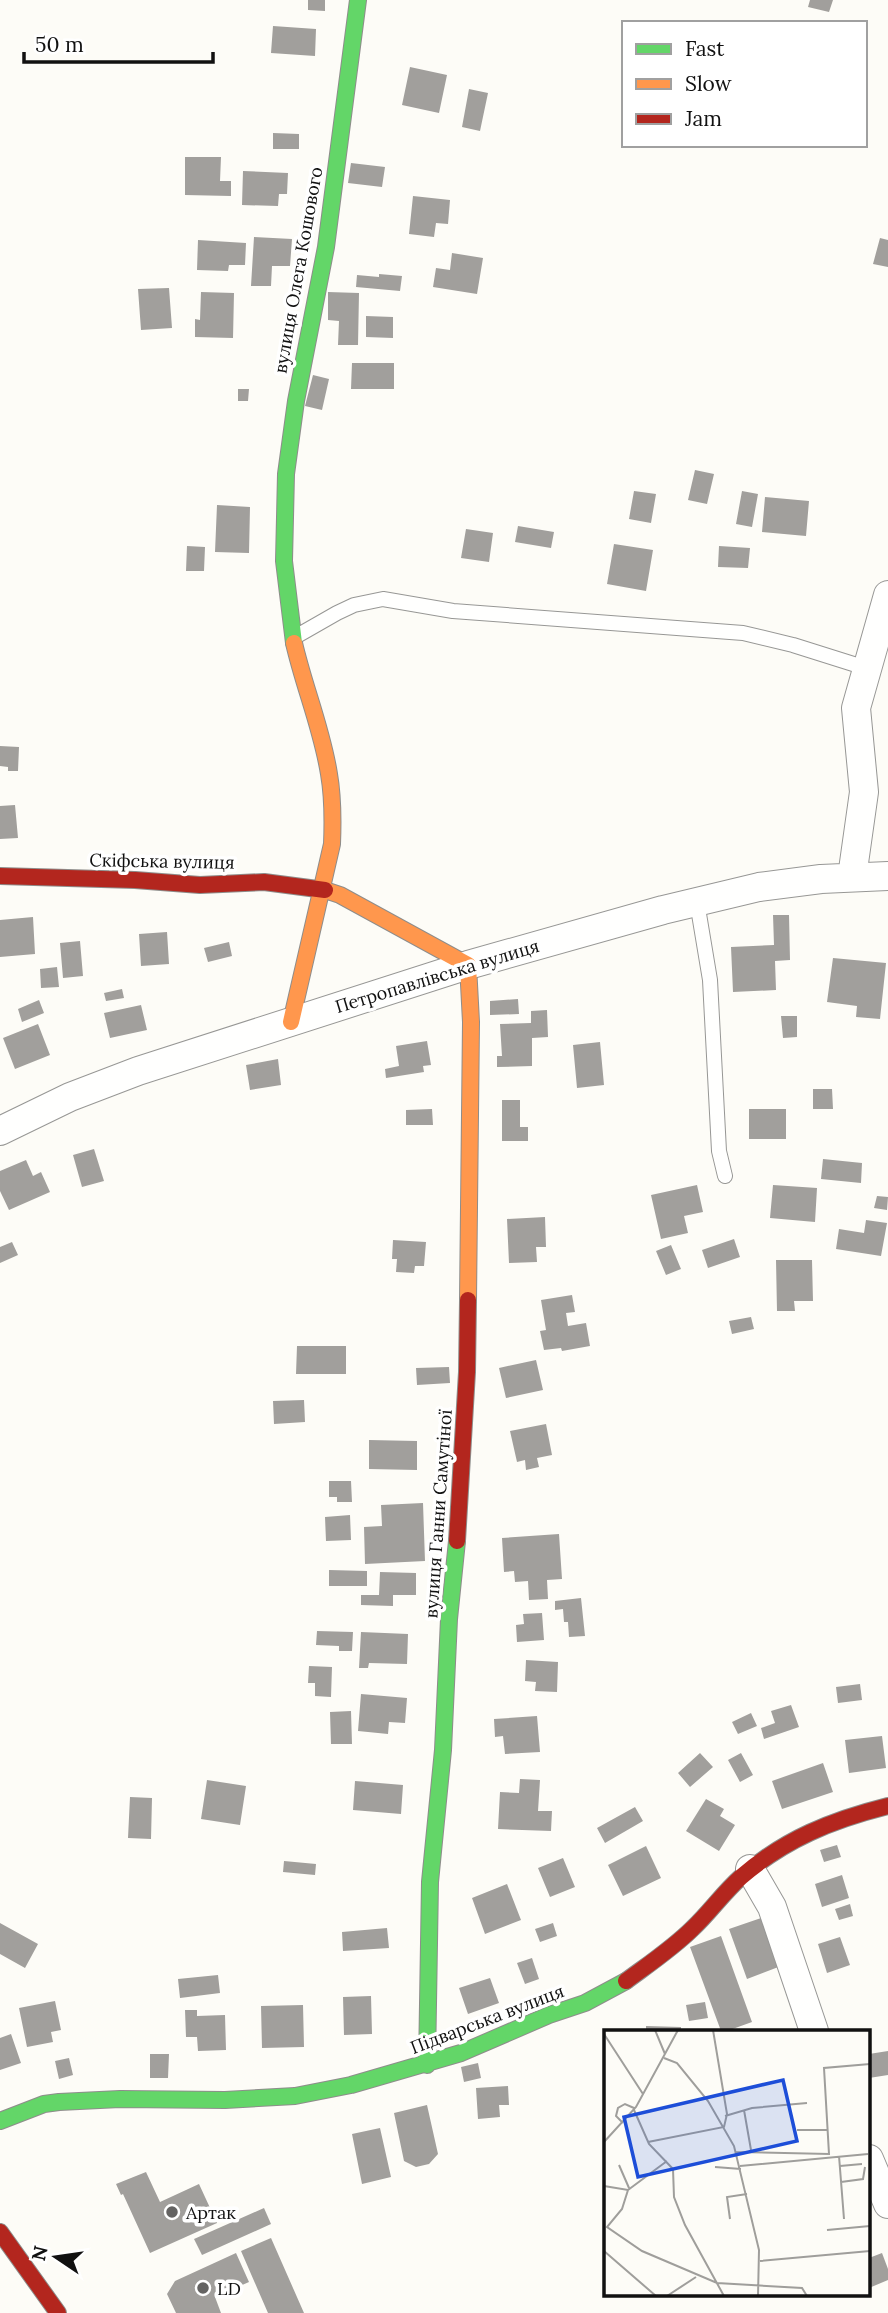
<svg xmlns="http://www.w3.org/2000/svg" width="888" height="2313" font-family="Lora,serif">
	<style>
		.building { fill: #a19f9c }
		.lines { fill: none; stroke-linecap: round; stroke-linejoin: round }
		.lane-casing { stroke: #979795; stroke-width: 16 }
		.street-casing { stroke: #979795; stroke-width: 30 }
		.fast-casing { stroke: #8e8d8b; stroke-width: 18 }
		.slow-casing { stroke: #8e8d8b; stroke-width: 18 }
		.jam-casing { stroke: #8e8d8b; stroke-width: 18 }
		.lane { stroke: #fffffe; stroke-width: 14 }
		.street { stroke: #fffffe; stroke-width: 28 }
		.fast { stroke: #63d668; stroke-width: 16 }
		.slow { stroke: #ff974d; stroke-width: 16 }
		.jam { stroke: #b3261e; stroke-width: 16 }
		.poi-dot { fill: #646362; stroke: #fff; stroke-width: 2.5 }
		.labels { text-anchor: middle; dominant-baseline: central; stroke-width: 7; stroke-linejoin: round; paint-order: stroke }
		.street-label { font-size: 18px; fill: #111; stroke: #fff }
		.poi-label { font-size: 18px; fill: #111; stroke: #fff; text-anchor: start }
		.inset-road { fill: none; stroke: #9f9e9b; stroke-width: 2 }
		.view { fill: #1d4ed8; fill-opacity: 0.15; stroke: #1d4ed8; stroke-width: 3.5 }
		.inset-edge { fill: none; stroke: #111; stroke-width: 3.5 }
	</style>
	<rect width="100%" height="100%" fill="#fdfcf7"/>
	<path class="building" d="M 308,0 L 325,0 L 325,11 L 308,10 Z
		M 810,0 L 833,0 L 829,12 L 808,7 Z
		M 273,26 L 316,29 L 315,56 L 271,53 Z
		M 410,67 L 447,75 L 439,113 L 402,105 Z
		M 469,89 L 488,93 L 480,131 L 462,127 Z
		M 273,133 L 299,134 L 299,149 L 273,149 Z
		M 185,157 L 221,157 L 220,181 L 231,181 L 231,196 L 185,195 Z
		M 351,163 L 385,167 L 382,187 L 348,183 Z
		M 243,171 L 288,173 L 287,194 L 279,194 L 278,206 L 242,205 Z
		M 413,196 L 450,200 L 448,224 L 436,223 L 434,237 L 409,234 Z
		M 254,237 L 292,239 L 290,266 L 272,266 L 271,286 L 251,286 Z
		M 880,238 L 888,240 L 888,267 L 873,264 Z
		M 198,240 L 246,243 L 245,265 L 229,265 L 228,271 L 197,270 Z
		M 452,253 L 483,258 L 477,294 L 433,287 L 436,268 L 450,270 Z
		M 379,274 L 402,276 L 400,291 L 356,287 L 357,275 L 379,277 Z
		M 169,288 L 172,328 L 141,330 L 138,289 Z
		M 201,292 L 234,293 L 233,338 L 195,337 L 195,319 L 200,320 Z
		M 328,292 L 359,293 L 358,345 L 338,345 L 339,321 L 328,320 Z
		M 366,316 L 393,317 L 393,338 L 366,337 Z
		M 352,363 L 394,363 L 394,389 L 351,389 Z
		M 313,375 L 329,379 L 322,410 L 305,406 Z
		M 238,389 L 249,389 L 248,401 L 238,401 Z
		M 695,470 L 714,474 L 707,504 L 688,500 Z
		M 634,491 L 656,494 L 651,523 L 629,519 Z
		M 742,491 L 758,494 L 752,527 L 736,524 Z
		M 765,497 L 809,501 L 806,536 L 762,532 Z
		M 217,505 L 250,507 L 249,553 L 215,552 Z
		M 518,526 L 554,532 L 551,548 L 515,542 Z
		M 466,529 L 493,533 L 489,562 L 461,558 Z
		M 614,544 L 653,550 L 646,591 L 607,584 Z
		M 187,546 L 205,547 L 204,571 L 186,571 Z
		M 719,546 L 750,548 L 748,568 L 718,567 Z
		M 0,746 L 19,747 L 18,771 L 8,771 L 8,767 L 0,766 Z
		M 15,805 L 18,838 L 0,839 L 0,806 Z
		M 773,915 L 789,915 L 790,960 L 775,961 L 776,990 L 733,992 L 731,947 L 774,945 Z
		M 33,917 L 35,954 L 0,957 L 0,920 Z
		M 167,932 L 169,964 L 141,966 L 139,934 Z
		M 80,941 L 83,976 L 63,978 L 60,943 Z
		M 229,942 L 232,956 L 208,962 L 204,948 Z
		M 833,958 L 886,963 L 880,1019 L 856,1017 L 857,1006 L 827,1002 Z
		M 57,967 L 59,987 L 41,988 L 40,969 Z
		M 122,989 L 124,998 L 106,1001 L 104,993 Z
		M 518,999 L 519,1014 L 490,1015 L 490,1001 Z
		M 39,1000 L 44,1013 L 22,1022 L 18,1009 Z
		M 141,1005 L 147,1030 L 110,1038 L 104,1013 Z
		M 547,1010 L 548,1037 L 532,1038 L 532,1066 L 497,1067 L 497,1056 L 502,1056 L 500,1024 L 531,1023 L 531,1011 Z
		M 781,1016 L 797,1016 L 797,1037 L 783,1038 Z
		M 38,1024 L 50,1055 L 15,1069 L 3,1038 Z
		M 427,1041 L 431,1065 L 423,1066 L 424,1072 L 386,1078 L 385,1069 L 399,1066 L 396,1046 Z
		M 600,1042 L 604,1085 L 577,1088 L 573,1045 Z
		M 278,1059 L 281,1085 L 250,1090 L 246,1065 Z
		M 813,1089 L 832,1089 L 833,1109 L 813,1109 Z
		M 502,1100 L 520,1100 L 520,1127 L 528,1127 L 528,1141 L 502,1141 Z
		M 432,1109 L 433,1125 L 406,1125 L 406,1110 Z
		M 749,1109 L 786,1109 L 786,1139 L 749,1139 Z
		M 94,1149 L 104,1181 L 82,1187 L 73,1155 Z
		M 823,1159 L 862,1163 L 861,1183 L 821,1179 Z
		M 26,1160 L 33,1176 L 41,1172 L 50,1192 L 9,1210 L 0,1191 L 0,1171 Z
		M 697,1185 L 703,1212 L 684,1216 L 688,1233 L 661,1239 L 651,1195 Z
		M 773,1185 L 817,1188 L 815,1222 L 770,1218 Z
		M 877,1196 L 888,1197 L 887,1210 L 874,1208 Z
		M 545,1217 L 546,1247 L 536,1247 L 537,1262 L 509,1263 L 507,1219 Z
		M 866,1220 L 887,1223 L 881,1256 L 836,1249 L 839,1229 L 864,1233 Z
		M 734,1239 L 740,1257 L 708,1268 L 702,1250 Z
		M 393,1240 L 426,1242 L 424,1266 L 415,1266 L 414,1273 L 396,1272 L 397,1259 L 392,1259 Z
		M 12,1242 L 18,1255 L 0,1263 L 0,1247 Z
		M 671,1245 L 681,1269 L 666,1275 L 656,1251 Z
		M 776,1260 L 812,1260 L 813,1301 L 794,1301 L 795,1311 L 777,1311 Z
		M 572,1295 L 575,1312 L 566,1313 L 568,1326 L 586,1323 L 590,1346 L 562,1351 L 561,1348 L 544,1350 L 540,1331 L 546,1330 L 541,1300 Z
		M 751,1317 L 754,1329 L 732,1334 L 729,1321 Z
		M 297,1346 L 346,1346 L 346,1374 L 296,1374 Z
		M 536,1360 L 543,1390 L 506,1398 L 499,1368 Z
		M 449,1367 L 450,1383 L 417,1385 L 416,1368 Z
		M 304,1400 L 305,1422 L 274,1424 L 273,1401 Z
		M 546,1424 L 552,1455 L 537,1458 L 539,1467 L 526,1470 L 525,1460 L 517,1462 L 510,1431 Z
		M 369,1440 L 417,1441 L 417,1470 L 369,1469 Z
		M 329,1481 L 351,1481 L 352,1502 L 337,1502 L 337,1497 L 329,1497 Z
		M 423,1503 L 425,1561 L 365,1564 L 364,1527 L 382,1526 L 381,1505 Z
		M 350,1515 L 351,1540 L 326,1541 L 325,1517 Z
		M 559,1534 L 562,1579 L 547,1580 L 548,1599 L 529,1600 L 528,1581 L 515,1582 L 514,1571 L 504,1572 L 502,1538 Z
		M 329,1570 L 367,1571 L 367,1586 L 329,1586 Z
		M 380,1572 L 416,1573 L 416,1595 L 393,1595 L 393,1606 L 361,1605 L 361,1595 L 379,1595 Z
		M 581,1598 L 585,1636 L 569,1637 L 568,1622 L 564,1622 L 563,1609 L 555,1610 L 555,1601 Z
		M 542,1613 L 544,1640 L 517,1642 L 516,1625 L 524,1624 L 523,1614 Z
		M 317,1631 L 353,1632 L 352,1651 L 339,1651 L 339,1646 L 316,1645 Z
		M 361,1632 L 408,1634 L 407,1664 L 369,1663 L 368,1668 L 359,1668 Z
		M 526,1660 L 558,1662 L 557,1692 L 535,1691 L 536,1682 L 525,1681 Z
		M 309,1666 L 332,1667 L 331,1697 L 315,1696 L 315,1683 L 308,1683 Z
		M 860,1684 L 862,1700 L 838,1703 L 836,1687 Z
		M 361,1694 L 407,1698 L 405,1723 L 389,1722 L 388,1734 L 358,1731 Z
		M 791,1705 L 799,1727 L 764,1739 L 761,1728 L 775,1723 L 771,1711 Z
		M 351,1711 L 352,1744 L 331,1744 L 330,1712 Z
		M 751,1713 L 757,1726 L 738,1734 L 732,1722 Z
		M 537,1716 L 540,1752 L 505,1754 L 503,1736 L 495,1737 L 494,1719 Z
		M 882,1736 L 886,1768 L 849,1773 L 845,1740 Z
		M 700,1753 L 713,1767 L 690,1787 L 678,1773 Z
		M 741,1753 L 753,1775 L 740,1782 L 728,1760 Z
		M 823,1763 L 833,1792 L 782,1809 L 772,1781 Z
		M 520,1779 L 540,1780 L 538,1811 L 552,1811 L 551,1831 L 498,1829 L 500,1792 L 519,1793 Z
		M 207,1780 L 246,1786 L 240,1825 L 201,1819 Z
		M 355,1781 L 403,1785 L 401,1814 L 353,1810 Z
		M 130,1797 L 152,1798 L 151,1839 L 128,1838 Z
		M 706,1799 L 724,1809 L 720,1816 L 735,1825 L 719,1851 L 686,1831 Z
		M 635,1807 L 643,1821 L 605,1843 L 597,1828 Z
		M 837,1845 L 841,1857 L 824,1862 L 820,1850 Z
		M 646,1846 L 661,1878 L 623,1896 L 608,1865 Z
		M 563,1858 L 575,1887 L 550,1897 L 538,1868 Z
		M 284,1861 L 316,1864 L 315,1875 L 283,1872 Z
		M 842,1875 L 849,1898 L 822,1907 L 815,1884 Z
		M 507,1884 L 521,1920 L 485,1934 L 472,1898 Z
		M 850,1904 L 853,1916 L 839,1920 L 835,1909 Z
		M 764,1917 L 781,1966 L 747,1979 L 729,1929 Z
		M 0,1923 L 38,1944 L 25,1968 L 0,1954 Z
		M 553,1923 L 557,1936 L 540,1942 L 535,1929 Z
		M 387,1928 L 389,1948 L 343,1951 L 342,1932 Z
		M 721,1936 L 752,2022 L 727,2031 L 721,2031 L 690,1947 Z
		M 840,1937 L 850,1965 L 827,1973 L 818,1944 Z
		M 532,1958 L 539,1979 L 525,1984 L 517,1963 Z
		M 218,1975 L 220,1993 L 180,1998 L 178,1979 Z
		M 490,1978 L 499,2003 L 468,2014 L 459,1988 Z
		M 371,1996 L 372,2034 L 344,2035 L 343,1997 Z
		M 55,2001 L 61,2030 L 51,2032 L 53,2042 L 27,2047 L 19,2008 Z
		M 705,2002 L 708,2018 L 689,2021 L 686,2005 Z
		M 303,2005 L 304,2047 L 262,2048 L 261,2006 Z
		M 185,2010 L 197,2010 L 197,2016 L 225,2015 L 226,2050 L 198,2051 L 197,2037 L 186,2037 Z
		M 646,2026 L 681,2027 L 681,2031 L 646,2031 Z
		M 11,2034 L 21,2063 L 0,2070 L 0,2038 Z
		M 888,2051 L 888,2075 L 869,2078 L 869,2054 Z
		M 150,2054 L 169,2054 L 168,2078 L 150,2078 Z
		M 69,2058 L 73,2075 L 59,2079 L 55,2061 Z
		M 478,2063 L 481,2078 L 464,2082 L 461,2067 Z
		M 508,2086 L 509,2105 L 499,2105 L 500,2117 L 478,2119 L 476,2088 Z
		M 427,2105 L 438,2154 L 429,2164 L 416,2167 L 404,2161 L 394,2113 Z
		M 380,2128 L 391,2177 L 362,2184 L 352,2134 Z
		M 146,2172 L 160,2202 L 199,2184 L 217,2223 L 150,2253 L 123,2194 L 121,2195 L 116,2184 Z
		M 264,2208 L 271,2224 L 202,2255 L 194,2239 Z
		M 271,2238 L 304,2313 L 268,2313 L 241,2251 Z
		M 236,2253 L 249,2282 L 215,2297 L 221,2313 L 176,2313 L 167,2294 L 175,2281 Z
		M 882,2253 L 888,2269 L 888,2280 L 869,2288 L 869,2258 Z"/>
	<g class="lines">
		<g class="lane-casing">
			<path id="lane" d="M 295,637 L 337,613 L 354,605 L 383,599 L 453,611 L 743,633 L 793,645 L 866,668
				M 697,902 L 710,980 L 719,1151 L 725,1176"/>
		</g>
		<g class="street-casing">
			<path id="street" d="M 852,877 L 864,792 L 856,708 L 888,595
				M 0,1131 L 70,1097 L 138,1071 L 468,965 L 663,910 L 759,887 L 821,879 L 888,876
				M 750,1869 L 772,1907 L 814,2031
				M 869,2159 L 888,2204"/>
		</g>
		<g class="fast-casing">
			<path id="fast" d="M 294,643 L 284,561 L 286,474 L 296,401 L 326,247 L 358,0
				M 427,2065 L 430,1882 L 443,1750 L 449,1619 L 457,1541
				M 0,2121 L 44,2104 L 59,2102 L 120,2099 L 225,2100 L 295,2096 L 351,2085 L 461,2053 L 549,2015 L 585,2003 L 626,1981"/>
		</g>
		<g class="slow-casing">
			<path id="slow" d="M 325,890 L 340,895 L 468,965 L 471,1022 L 468,1300
				M 291,1022 L 332,844 C 333,820 333,797 329,774 C 322,729 304,687 294,643"/>
		</g>
		<g class="jam-casing">
			<path id="jam" d="M 0,876 L 135,880 L 200,885 L 264,882 L 325,890
				M 457,1541 L 467,1372 L 468,1300
				M 626,1981 C 649,1964 673,1948 693,1928 C 710,1912 723,1893 741,1877 C 785,1839 832,1820 888,1806
				M 0,2232 L 58,2313"/>
		</g>
		<use href="#lane" class="lane"/>
		<use href="#street" class="street"/>
		<use href="#fast" class="fast"/>
		<use href="#slow" class="slow"/>
		<use href="#jam" class="jam"/>
	</g>
	<g class="poi-dot">
		<circle cx="172" cy="2212" r="7"/>
		<circle cx="203" cy="2288" r="7"/>
	</g>
	<g class="labels">
		<g class="street-label">
			<text transform="translate(298 270) rotate(-80)">вулиця Олега Кошового</text>
			<text transform="translate(162 861) rotate(1)">Скіфська вулиця</text>
			<text transform="translate(437 976) rotate(-17)">Петропавлівська вулиця</text>
			<text transform="translate(438 1514) rotate(-86)">вулиця Ганни Самутіної</text>
			<text transform="translate(487 2019) rotate(-21)">Підварська вулиця</text>
		</g>
		<g class="poi-label">
			<text x="186" y="2212">Артак</text>
			<text x="217" y="2288">LD</text>
		</g>
	</g>
	<g transform="translate(604 2030)">
		<rect width="266" height="266" fill="#fdfcf7"/>
		<path class="inset-road" d="M 51,0 L 61,24M 0,4 L 39,64M 60,28 L 73,33 L 104,71 L 130,116 L 155,220 L 154,266M 30,80 L 45,114 L 69,139 L 70,167 L 81,195 L 120,266M 140,80 L 147,120M 121,86 L 148,78 L 203,73M 19,93 L 12,86 L 14,78 L 21,74 L 30,78M 193,100 L 223,100M 0,112 L 32,77 L 74,0M 44,112 L 120,97 L 123,84 L 109,0M 132,122 L 225,124 L 220,38 L 266,34M 235,126 L 240,189M 15,135 L 25,158M 136,136 L 264,124M 236,136 L 258,134M 111,137 L 137,139M 237,152 L 259,149 L 261,137M 0,156 L 24,160 L 63,131M 24,160 L 18,179 L 3,197 L 38,221 L 113,253 L 198,258 L 203,266M 126,189 L 123,167 L 143,164M 223,200 L 266,196M 0,221 L 52,266M 156,231 L 266,221M 63,266 L 92,247"/>
		<path class="view" d="M 179,50 L 193,111 L 34,147 L 20,87 Z"/>
		<rect width="266" height="266" class="inset-edge"/>
	</g>
	<rect x="622" y="21" width="245" height="126" fill="#ffffff" stroke="#a0a0a0" stroke-width="2"/>
	<rect x="636" y="44" width="35" height="10" fill="#63d668" stroke="#a0a0a0" stroke-width="2"/>
	<text x="685" y="56" font-size="21" fill="#111111">Fast</text>
	<rect x="636" y="79" width="35" height="10" fill="#ff974d" stroke="#a0a0a0" stroke-width="2"/>
	<text x="685" y="91" font-size="21" fill="#111111">Slow</text>
	<rect x="636" y="114" width="35" height="10" fill="#b3261e" stroke="#a0a0a0" stroke-width="2"/>
	<text x="685" y="126" font-size="21" fill="#111111">Jam</text>
	<g transform="translate(56 2257) rotate(283)" stroke="#ffffff" stroke-width="5" paint-order="stroke">
	<path d="M0-5L12 26L0 18L-12 26Z" fill="#111111"/>
	<text y="-10" font-size="19" font-weight="bold" text-anchor="middle" fill="#111111">N</text>
	</g>
	<path d="M24 52v10h189v-10" fill="none" stroke="#111111" stroke-width="3.5"/>
	<text x="35" y="52" font-size="21" fill="#111111" stroke="#ffffff" stroke-width="5" paint-order="stroke">50 m</text>
</svg>
